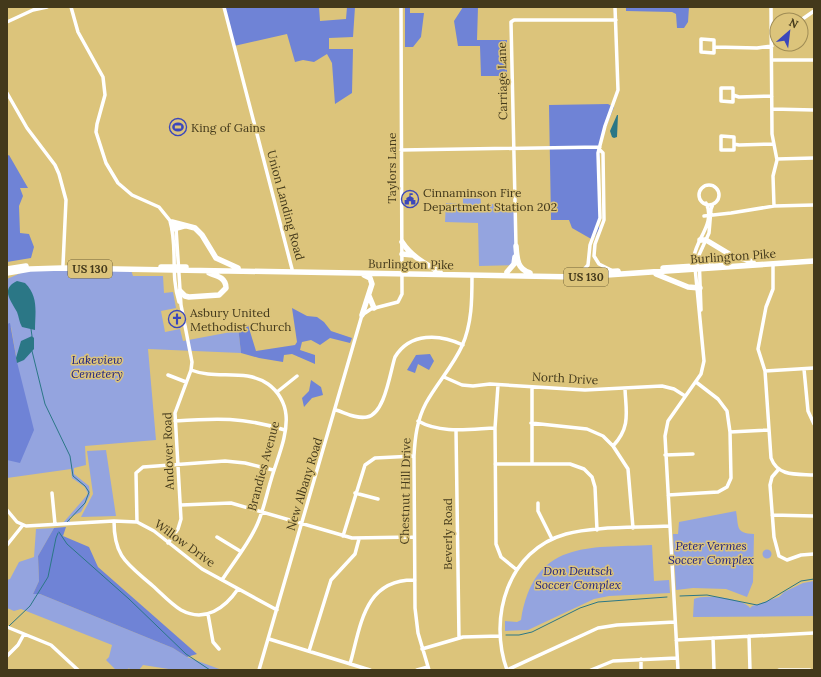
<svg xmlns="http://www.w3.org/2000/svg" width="821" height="677" font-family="Lora,serif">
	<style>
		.green { fill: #94a4df }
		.forest { fill: #6f83d6 }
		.water { fill: #2b7786 }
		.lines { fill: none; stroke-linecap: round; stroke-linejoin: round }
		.stream { stroke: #2b7786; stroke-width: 1 }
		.minor { stroke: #fff; stroke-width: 3.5 }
		.highway { stroke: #fff; stroke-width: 5.5 }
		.labels { text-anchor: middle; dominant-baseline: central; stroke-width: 3; stroke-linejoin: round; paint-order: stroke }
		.shield { fill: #dcc47b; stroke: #716338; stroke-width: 1 }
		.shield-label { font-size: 11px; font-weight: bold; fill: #43391b }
		.street-label { font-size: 12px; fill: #43391b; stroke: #dcc47b }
		.poi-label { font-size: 12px; fill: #43391b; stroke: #dcc47b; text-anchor: start }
		.park-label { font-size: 12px; font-style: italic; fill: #1f2283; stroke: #dcc47b }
	</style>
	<rect width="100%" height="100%" fill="#dcc47b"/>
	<path class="green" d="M 463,191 L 480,191 L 481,204 L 515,204 L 516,265 L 479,266 L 478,223 L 445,222 L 446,203 L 463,204 Z
		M 30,269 L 131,270 L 133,276 L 163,276 L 164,293 L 173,292 L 176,308 L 161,311 L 165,332 L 180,329 L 183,341 L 231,332 L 238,326 L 241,353 L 148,349 L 156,440 L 85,446 L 86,465 L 74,468 L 74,474 L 89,486 L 90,495 L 81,512 L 70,517 L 70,523 L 63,523 L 88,494 L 85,487 L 72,478 L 71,469 L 7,478 L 7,460 L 17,362 L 11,327 L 7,327 L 7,279 Z
		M 106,450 L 116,516 L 81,517 L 93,494 L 87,451 Z
		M 736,511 C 739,527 735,533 754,534 L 753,582 L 747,597 L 726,589 L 693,588 L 676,590 L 673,534 L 678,534 L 679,522 Z
		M 54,528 L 38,556 L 39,581 L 33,594 L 40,594 L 173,648 L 187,657 L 222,670 L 175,670 L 143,665 L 139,670 L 130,670 L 129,668 L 127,670 L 116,670 L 106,660 L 109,657 L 112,645 L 21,609 L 14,611 L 7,608 L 7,580 L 10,579 L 19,562 L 34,557 L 36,529 Z
		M 652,545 L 654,581 L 669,580 L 670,593 L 609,596 L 594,599 L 528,630 L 505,631 L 505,621 L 517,622 L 521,620 C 534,540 587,548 652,545 Z
		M762.5 554a4.5 4.5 0 1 1 9 0a4.5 4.5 0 1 1-9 0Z
		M 814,581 L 814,616 L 693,617 L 694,599 C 705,594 743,598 750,608 L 752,606 L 779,597 L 784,592 L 803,583 Z"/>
	<path class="forest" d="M 223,7 L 319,7 L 320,21 L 346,19 L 347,7 L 355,7 L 353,37 L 329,38 L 329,49 L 353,49 L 352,93 L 335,104 L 332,63 L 327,54 L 314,62 L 303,60 L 295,62 L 287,34 L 234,46 Z
		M 405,7 L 410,7 L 410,13 L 424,13 L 421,37 L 413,47 L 405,47 Z
		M 463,7 L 478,7 L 477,40 L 507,40 L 507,76 L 481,76 L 480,46 L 458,46 L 454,21 Z
		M 626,7 L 689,7 L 688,22 L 684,28 L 677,28 L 676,14 L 672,12 L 626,11 Z
		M 608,104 L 614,107 L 602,137 L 600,147 L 599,229 L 593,240 L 572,228 L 569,220 L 551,220 L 549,105 Z
		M 9,155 L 28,188 L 20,188 L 23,196 L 19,206 L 20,233 L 29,234 L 34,247 L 31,258 L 7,262 L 7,156 Z
		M 292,308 L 307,316 L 317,317 L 324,322 L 331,331 L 352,338 L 350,343 L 330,338 L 320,345 L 311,340 L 302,342 L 300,350 L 315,355 L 315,364 L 292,354 L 284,355 L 283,362 L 259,358 L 241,353 L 238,326 L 248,325 L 256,351 L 295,345 L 297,342 Z
		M 10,323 L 17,362 L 34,430 L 20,463 L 7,460 L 7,324 Z
		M 430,354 L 434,361 L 429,370 L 418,364 L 415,373 L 407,370 L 416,355 Z
		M 311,380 L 321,387 L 323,395 L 312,398 L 304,407 L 302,398 L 309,391 Z
		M 66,527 L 63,536 L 89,547 L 98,567 L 197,654 L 187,657 L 173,648 L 40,594 L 33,594 L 39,581 L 38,556 L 54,528 Z"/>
	<path class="water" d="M 618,115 L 617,137 L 614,138 L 612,137 L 610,131 L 617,115 Z
		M 17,281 L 25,283 C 39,297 35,312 35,330 L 22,327 C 19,322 19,317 17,312 C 11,301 0,289 17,281 Z
		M 32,336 L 34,338 L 34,349 L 24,360 L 17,363 L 16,358 L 21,341 Z"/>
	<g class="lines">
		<path class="stream" d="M 31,329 L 32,336
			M 32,351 L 45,404 L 70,456 L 73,476 L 85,486 L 89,492 L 85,503 L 66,523
			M 59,532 L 67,544 L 129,599 L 186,654 L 210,670
			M 680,596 L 707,595 L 757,605 L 766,602 L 801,581 L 814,579
			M 9,626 L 30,606 L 48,577 L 56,538 L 58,533
			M 506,635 L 519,635 L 532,632 L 580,608 L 598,602 L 667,597"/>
		<path class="minor" d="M 71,7 L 78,32 L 103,77 L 105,95 L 97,124 L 96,132 L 106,163 L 118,183 L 132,195 L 159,207 L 176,228 L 181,305 L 192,362 L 191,370 L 175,413 L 181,519 L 178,529 L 168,543
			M 224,7 L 292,269
			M 771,7 L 772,134 L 777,160 L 773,176 L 774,206
			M 801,20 L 814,11
			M 7,22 L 33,10 L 47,7
			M 701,39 L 714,40 L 714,53 L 701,52 Z
			M 715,47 L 757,48 L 772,46
			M 772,60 L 814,60
			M 7,93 L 27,128 L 55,165 L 59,174 L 66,200 L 63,265
			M 733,95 L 733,102 L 721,101 L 721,88 L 733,88 L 733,95 L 739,97 L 772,96
			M 772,109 L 814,110
			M 734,144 L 734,150 L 721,150 L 721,136 L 734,137 L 734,144 L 739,145 L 773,144
			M 401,150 L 600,147
			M 600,150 L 603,153 L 604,220 L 595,244 L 594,256 L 599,264 L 611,270
			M 777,159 L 814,158
			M699 195a10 10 0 1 1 20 0a10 10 0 1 1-20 0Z
			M 704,216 L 731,213 L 774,206 L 814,205
			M 170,221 C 178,248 170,274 179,302
			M 516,246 L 511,22 L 514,20 L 616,20
			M 773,264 L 773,289 L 766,307 L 758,349 L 765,371 L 771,458 C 778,477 797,474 814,475
			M 581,273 L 588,265 L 590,245 L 600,218 L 598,153 L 605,126 L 618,90 L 615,7
			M 701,310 L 699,255 L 709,233 L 711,209 L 713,204
			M 804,369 L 808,411 L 814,424
			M 191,370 C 216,380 245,368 268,384 C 278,391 285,403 286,415 C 288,436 277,459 271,480 C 266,496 263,514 255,529 C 246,547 233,563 222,580
			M 765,371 L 814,368
			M 168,375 L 186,382
			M 444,377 L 462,385 L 473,386 L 490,384 L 585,390 L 662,386 L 674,389 L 685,396
			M 498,385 L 495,428 L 496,544 L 501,557 L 517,570
			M 277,392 L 297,376
			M 336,410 C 346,413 356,419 367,417 C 385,414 390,372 395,357 C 410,332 440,334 463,345
			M 175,421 C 217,418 243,417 285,430
			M 418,421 C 441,434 470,429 495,428
			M 531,423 L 587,429 L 603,436 L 613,446 L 628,469 L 633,528
			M 456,430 L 459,638
			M 730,432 L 768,430
			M 613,446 C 631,427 626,412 625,389
			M 665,455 L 693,454
			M 495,464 L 570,464 L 584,469 L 592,477 L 595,487 L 597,530
			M 532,464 L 532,387
			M 778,470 L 772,477 L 770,485 L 774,537 L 779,556 L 787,560 L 801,555 L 814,554
			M 52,493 L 55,524
			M 355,493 L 378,499
			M 668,495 L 718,492 L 727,487 L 731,478 L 730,432 L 727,411 L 718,399 L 696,382
			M 538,503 L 538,511 L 552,539
			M 181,505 L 231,503 L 352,538 L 414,537
			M 7,510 L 17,522 L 26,526 L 114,521 L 137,522 L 154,531 L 202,569 L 277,610
			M 772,515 L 814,516
			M 114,521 C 114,558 128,564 153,586 C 162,594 171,604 181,610 C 205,623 225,608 238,589
			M 137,522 L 136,473 L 143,467 L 225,461 L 245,463 L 273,470
			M 343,536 L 365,465 L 375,458 L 414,456
			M 217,537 L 240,551
			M 7,545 L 23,525
			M 208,614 L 213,642 L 219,649
			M 7,627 L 51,645 L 78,670
			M 749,636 L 750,670
			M 713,638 L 714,670
			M 269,639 L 370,670
			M 676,640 L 814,633
			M 422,649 L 463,637 L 500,636
			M 309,651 L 331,580 L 355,554 L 359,539
			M 7,656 L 18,645 L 24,634
			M 641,659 L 641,670
			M 350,664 C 361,625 364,579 415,580
			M 259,670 L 362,315 L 371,309 L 398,302 L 402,294 L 401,7
			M 417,670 L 428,667
			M 429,670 L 418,633 L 415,608 L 414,456 C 415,437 417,420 426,403 C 437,383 453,366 462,346 C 472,324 472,299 472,276
			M 507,670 C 488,617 508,550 566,534 C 594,526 639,528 669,526
			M 507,670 L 598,628 L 617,625 L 675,622
			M 591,670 L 613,661 L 677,658
			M 678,670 L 665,436 L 668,421 L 701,374 L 704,361 L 694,257 C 696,239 716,223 706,203
			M 779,670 L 810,670"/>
		<path class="highway" d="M 172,222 L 195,228 L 202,235 L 216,258 L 238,268
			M 173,229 L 184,226
			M 700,240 L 706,240 L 731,255 L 753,262
			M 402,242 C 411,256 425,264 440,272
			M 516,246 C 517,259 517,269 530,273
			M 402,254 L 413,255
			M 161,267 L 186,267
			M 663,268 L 728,264
			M 7,269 L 26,266
			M 507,272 L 514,264 L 515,257
			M 7,273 L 30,269 L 62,268 L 577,277 L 814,261
			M 589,273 L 618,271
			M 656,274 L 688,287 L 700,288
			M 180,291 L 185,296 L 189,297 L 219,295 L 226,288 C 226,278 218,276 209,273
			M 369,296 L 374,308
			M 362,315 L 372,284 L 370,278 L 364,275"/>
	</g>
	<defs>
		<g id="stadium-ring" transform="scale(0.9)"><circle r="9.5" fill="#dcc47b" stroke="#3b47bb" stroke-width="1.5"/><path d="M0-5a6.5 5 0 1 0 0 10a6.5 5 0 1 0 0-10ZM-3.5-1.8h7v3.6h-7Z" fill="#3b47bb"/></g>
		<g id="civic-ring" transform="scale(0.9)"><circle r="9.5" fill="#dcc47b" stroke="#3b47bb" stroke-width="1.5"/><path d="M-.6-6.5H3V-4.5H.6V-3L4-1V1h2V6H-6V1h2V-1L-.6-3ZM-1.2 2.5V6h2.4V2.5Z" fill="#3b47bb"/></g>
		<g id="church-ring" transform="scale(0.9)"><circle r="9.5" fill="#dcc47b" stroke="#3b47bb" stroke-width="1.5"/><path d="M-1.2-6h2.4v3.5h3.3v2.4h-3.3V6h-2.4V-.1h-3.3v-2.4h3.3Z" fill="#3b47bb"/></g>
	</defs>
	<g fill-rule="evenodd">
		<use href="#stadium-ring" x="178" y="127"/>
		<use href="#civic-ring" x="410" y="199"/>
		<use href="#church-ring" x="177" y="319"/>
	</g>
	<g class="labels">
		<g class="shield">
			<rect x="68" y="260" width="44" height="18" rx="3"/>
			<rect x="564" y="268" width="44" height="18" rx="3"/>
		</g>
		<g class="shield-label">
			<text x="90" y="269">US 130</text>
			<text x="586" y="277">US 130</text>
		</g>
		<g class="street-label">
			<text transform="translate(502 81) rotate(-91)">Carriage Lane</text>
			<text transform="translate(391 168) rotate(-90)">Taylors Lane</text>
			<text transform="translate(286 205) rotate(75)">Union Landing Road</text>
			<text transform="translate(733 256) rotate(-4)">Burlington Pike</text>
			<text transform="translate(411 264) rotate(1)">Burlington Pike</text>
			<text transform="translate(565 378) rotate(3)">North Drive</text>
			<text transform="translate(168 451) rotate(-92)">Andover Road</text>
			<text transform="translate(263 466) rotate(-75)">Brandies Avenue</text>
			<text transform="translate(304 484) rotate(-73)">New Albany Road</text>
			<text transform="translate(405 491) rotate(-89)">Chestnut Hill Drive</text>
			<text transform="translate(447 534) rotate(-90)">Beverly Road</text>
			<text transform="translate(185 543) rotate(36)">Willow Drive</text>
		</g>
		<g class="poi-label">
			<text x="191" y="127">King of Gains</text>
			<text x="423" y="192">Cinnaminson Fire<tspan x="423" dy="14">Department Station 202</tspan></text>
			<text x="190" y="312">Asbury United<tspan x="190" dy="14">Methodist Church</tspan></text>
		</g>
		<g class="park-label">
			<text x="97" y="359">Lakeview<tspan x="97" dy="14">Cemetery</tspan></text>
			<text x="711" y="545">Peter Vermes<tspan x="711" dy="14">Soccer Complex</tspan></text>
			<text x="578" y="570">Don Deutsch<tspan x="578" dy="14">Soccer Complex</tspan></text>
		</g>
	</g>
	<rect width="821" height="677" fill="none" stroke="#43391b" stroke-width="16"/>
	<g transform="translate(789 32) rotate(28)"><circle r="19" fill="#dcc47b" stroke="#9f8c55"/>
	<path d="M0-3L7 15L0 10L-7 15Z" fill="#3b47bb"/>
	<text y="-6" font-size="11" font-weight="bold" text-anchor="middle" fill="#43391b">N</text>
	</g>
</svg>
